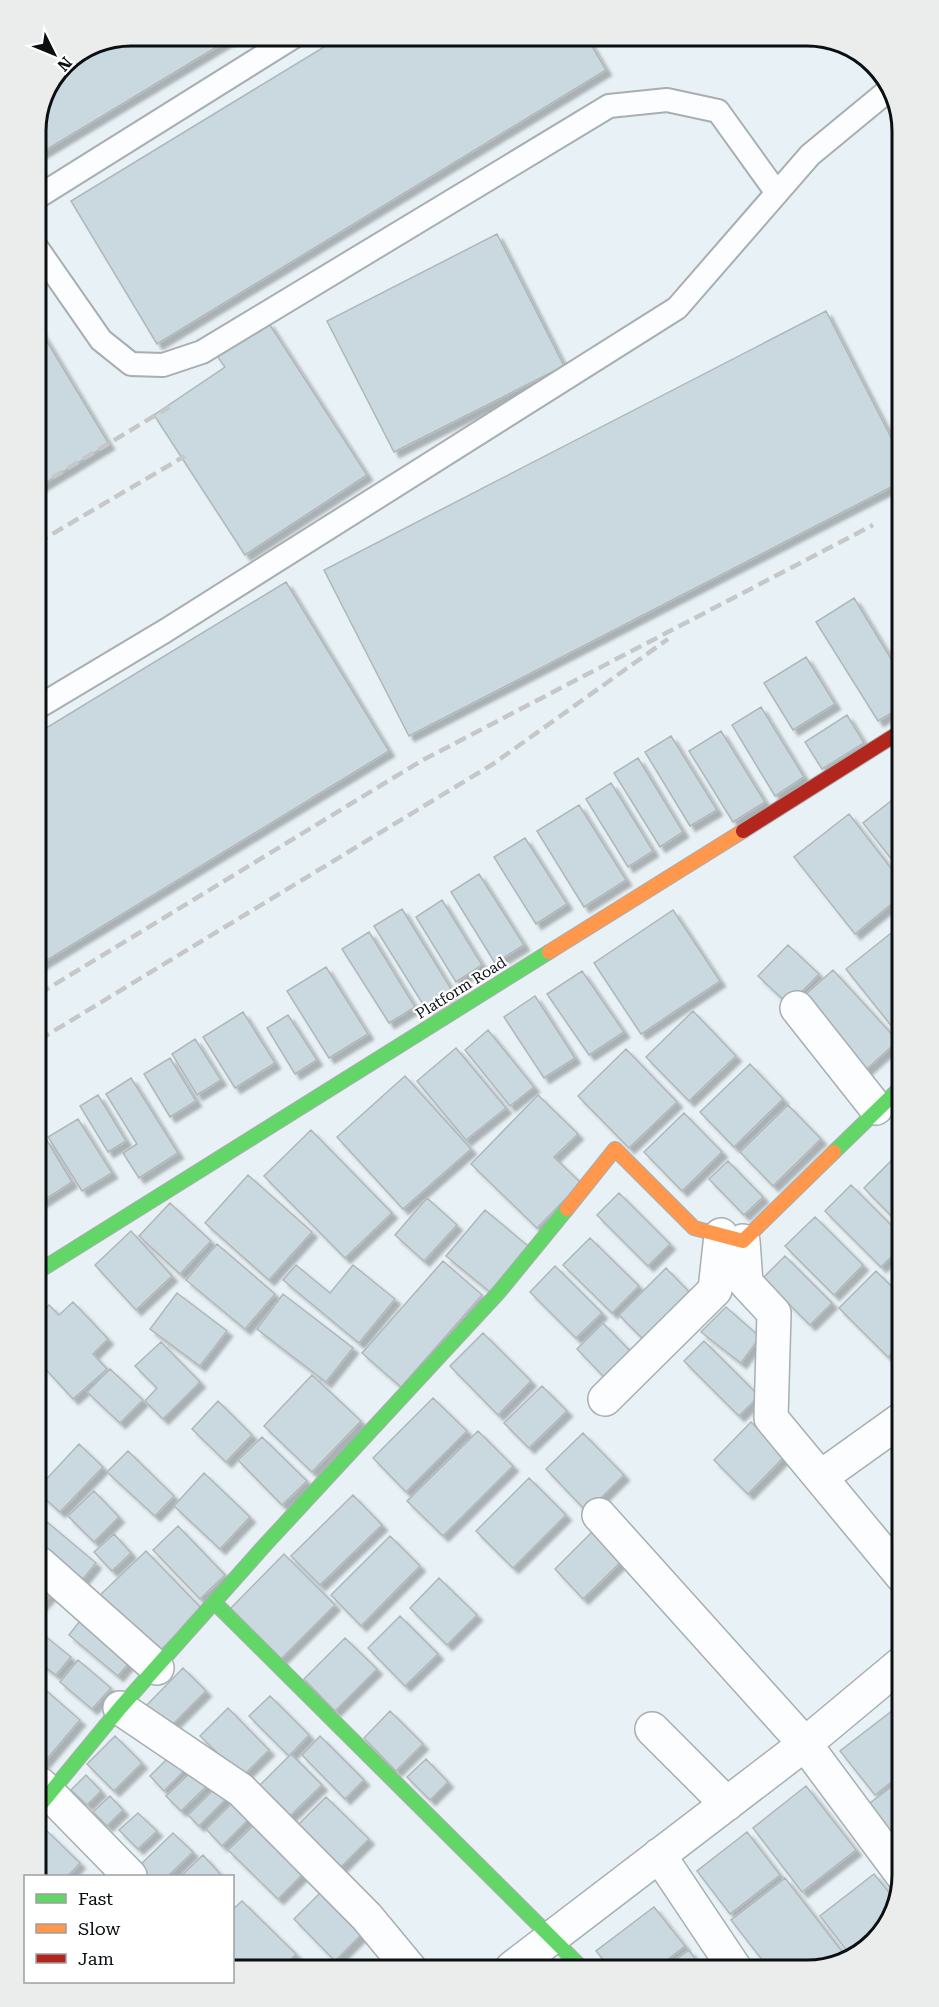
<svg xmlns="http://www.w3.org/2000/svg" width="939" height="2007" font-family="'Roboto Serif',serif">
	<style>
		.building { fill: #cad9df; stroke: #b0b7ba; stroke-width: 1.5; filter: url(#shadow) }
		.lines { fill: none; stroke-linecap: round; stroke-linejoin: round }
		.lane-casing { stroke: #a8aeb1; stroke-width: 26 }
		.street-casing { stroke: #a8aeb1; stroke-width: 36 }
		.fast-casing { stroke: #a8aeb1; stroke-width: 16 }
		.slow-casing { stroke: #a8aeb1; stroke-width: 16 }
		.jam-casing { stroke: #a8aeb1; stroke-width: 16 }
		.lane { stroke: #fcfdfe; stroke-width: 22 }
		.street { stroke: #fcfdfe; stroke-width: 33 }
		.fast { stroke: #63d668; stroke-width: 14 }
		.slow { stroke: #ff974d; stroke-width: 14 }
		.jam { stroke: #b3261e; stroke-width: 14 }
		.rail { stroke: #c5c7c8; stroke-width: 4.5; stroke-dasharray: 12 6; stroke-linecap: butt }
		.labels { text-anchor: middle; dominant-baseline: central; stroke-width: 4.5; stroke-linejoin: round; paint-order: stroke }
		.street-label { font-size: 15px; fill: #0a0f11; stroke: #fff }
		.rim { fill: none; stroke: #0a0f11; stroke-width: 3 }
	</style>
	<defs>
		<filter id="shadow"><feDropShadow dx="5.5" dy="5.5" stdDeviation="1.5" flood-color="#0004"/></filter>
	</defs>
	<rect width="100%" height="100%" fill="#e8f1f5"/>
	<path class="building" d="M 131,36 L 235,36 L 36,156 L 36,125 L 64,64 Z
		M 342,36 L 586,36 L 606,70 L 157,344 L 71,201 Z
		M 497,234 L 564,366 L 394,452 L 327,321 Z
		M 826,311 L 899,453 L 899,483 L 409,736 L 324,570 Z
		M 268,322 L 367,475 L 245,555 L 154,415 L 225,367 L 217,356 Z
		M 37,325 L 109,444 L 37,488 Z
		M 286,582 L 389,751 L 39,965 L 38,733 Z
		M 854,598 L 899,672 L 900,708 L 878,721 L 816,622 Z
		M 806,657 L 835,704 L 793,730 L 764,683 Z
		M 761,707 L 804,777 L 775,796 L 732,725 Z
		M 847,715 L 864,743 L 822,769 L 805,742 Z
		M 721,731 L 765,802 L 733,822 L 689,751 Z
		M 671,736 L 717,810 L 690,826 L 645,752 Z
		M 638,758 L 683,832 L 660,847 L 614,773 Z
		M 611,783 L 653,851 L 628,867 L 586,799 Z
		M 896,797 L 900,803 L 900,870 L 863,823 Z
		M 579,805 L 626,880 L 584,907 L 537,831 Z
		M 849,814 L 900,880 L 900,897 L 855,934 L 794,857 Z
		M 525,838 L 567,904 L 536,924 L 494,857 Z
		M 479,874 L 524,945 L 495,963 L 451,892 Z
		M 442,900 L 482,965 L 456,982 L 416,917 Z
		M 402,909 L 453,992 L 426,1009 L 374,926 Z
		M 673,910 L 720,981 L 641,1034 L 594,963 Z
		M 900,926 L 901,1038 L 846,969 Z
		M 369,932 L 415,1007 L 389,1023 L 342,949 Z
		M 788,945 L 819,974 L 789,1005 L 758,976 Z
		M 326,967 L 368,1034 L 329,1058 L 287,991 Z
		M 833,970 L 898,1041 L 861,1074 L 796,1003 Z
		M 582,971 L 624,1032 L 589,1055 L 547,994 Z
		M 535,996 L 575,1058 L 544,1078 L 504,1017 Z
		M 693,1011 L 736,1056 L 689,1101 L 646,1057 Z
		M 243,1012 L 275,1063 L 235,1088 L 203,1037 Z
		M 288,1015 L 317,1060 L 295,1074 L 267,1028 Z
		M 488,1030 L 534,1087 L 510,1106 L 465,1050 Z
		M 195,1039 L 221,1080 L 197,1095 L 172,1054 Z
		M 456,1048 L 506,1108 L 466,1140 L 417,1081 Z
		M 626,1049 L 677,1102 L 629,1148 L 578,1096 Z
		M 170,1058 L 196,1101 L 170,1117 L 144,1074 Z
		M 750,1064 L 783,1099 L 734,1147 L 700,1112 Z
		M 405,1076 L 471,1149 L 403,1209 L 337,1137 Z
		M 131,1078 L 178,1153 L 139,1178 L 123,1153 L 137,1144 L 106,1094 Z
		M 98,1095 L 126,1141 L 108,1152 L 80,1106 Z
		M 538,1095 L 578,1134 L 554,1157 L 581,1183 L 537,1228 L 471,1164 Z
		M 788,1105 L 821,1139 L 773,1186 L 740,1152 Z
		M 684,1113 L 722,1152 L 682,1191 L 644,1152 Z
		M 78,1119 L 112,1173 L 82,1191 L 48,1137 Z
		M 311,1130 L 392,1213 L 345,1258 L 264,1176 Z
		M 46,1139 L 72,1182 L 41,1202 L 39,1143 Z
		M 899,1153 L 901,1154 L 901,1226 L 864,1188 Z
		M 728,1161 L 763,1197 L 744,1215 L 709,1179 Z
		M 248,1175 L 312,1232 L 269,1280 L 205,1223 Z
		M 851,1185 L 901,1235 L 901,1247 L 881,1267 L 825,1211 Z
		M 619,1193 L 670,1244 L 648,1266 L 597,1215 Z
		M 427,1198 L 457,1225 L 424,1261 L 395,1235 Z
		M 170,1203 L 211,1241 L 180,1274 L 139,1236 Z
		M 485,1210 L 528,1246 L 490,1292 L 446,1256 Z
		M 815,1217 L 863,1265 L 834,1295 L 785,1246 Z
		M 131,1231 L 172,1276 L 136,1310 L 95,1265 Z
		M 590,1238 L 639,1286 L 612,1313 L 563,1265 Z
		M 217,1244 L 275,1294 L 245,1329 L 186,1280 Z
		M 785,1256 L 832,1303 L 810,1325 L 763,1278 Z
		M 443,1261 L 482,1295 L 401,1387 L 362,1353 Z
		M 296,1265 L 330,1293 L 353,1265 L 395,1299 L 359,1343 L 283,1280 Z
		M 555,1266 L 602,1313 L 576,1338 L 530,1292 Z
		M 666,1268 L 695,1298 L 648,1344 L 619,1315 Z
		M 876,1271 L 901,1296 L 901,1344 L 888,1357 L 839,1308 Z
		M 177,1293 L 227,1331 L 200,1366 L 150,1329 Z
		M 283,1294 L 353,1348 L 326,1382 L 257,1329 Z
		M 73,1302 L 108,1339 L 93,1354 L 107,1369 L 73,1399 L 40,1363 L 40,1313 L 49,1305 L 59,1315 Z
		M 726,1307 L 760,1337 L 741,1363 L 701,1332 Z
		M 603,1323 L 632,1353 L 606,1379 L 577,1349 Z
		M 483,1333 L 531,1381 L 498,1415 L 450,1366 Z
		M 704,1341 L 759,1396 L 739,1416 L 684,1361 Z
		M 161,1342 L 200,1382 L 163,1419 L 145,1401 L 157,1388 L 135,1366 Z
		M 110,1369 L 143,1400 L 120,1423 L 87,1392 Z
		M 312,1375 L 361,1421 L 312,1472 L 264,1426 Z
		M 542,1386 L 567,1411 L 529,1448 L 504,1423 Z
		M 433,1398 L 467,1431 L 406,1492 L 373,1458 Z
		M 218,1401 L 252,1435 L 226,1462 L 192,1429 Z
		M 751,1422 L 785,1456 L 748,1494 L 714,1460 Z
		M 478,1431 L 513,1466 L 443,1536 L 407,1501 Z
		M 583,1433 L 624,1475 L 587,1512 L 546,1469 Z
		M 262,1437 L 307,1481 L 282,1505 L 238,1460 Z
		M 79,1444 L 103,1467 L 60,1512 L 40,1494 L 40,1486 Z
		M 128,1451 L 174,1496 L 155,1516 L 107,1472 Z
		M 204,1473 L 250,1517 L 220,1549 L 174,1506 Z
		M 529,1478 L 566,1515 L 513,1568 L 476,1531 Z
		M 94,1491 L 119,1517 L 94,1542 L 68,1516 Z
		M 353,1495 L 382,1525 L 320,1585 L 291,1556 Z
		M 41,1517 L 96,1563 L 78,1585 L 40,1553 Z
		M 178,1526 L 225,1575 L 200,1599 L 153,1550 Z
		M 594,1530 L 624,1559 L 583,1599 L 555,1569 Z
		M 114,1534 L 131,1553 L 112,1571 L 94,1552 Z
		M 390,1536 L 420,1566 L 361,1626 L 331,1595 Z
		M 146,1551 L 203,1610 L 155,1655 L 99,1596 Z
		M 284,1554 L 335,1605 L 280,1660 L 230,1609 Z
		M 40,1570 L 58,1586 L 40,1606 Z
		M 439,1578 L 477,1615 L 447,1645 L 410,1608 Z
		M 400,1616 L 438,1654 L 405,1686 L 368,1648 Z
		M 83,1617 L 132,1659 L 118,1676 L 69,1635 Z
		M 40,1632 L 71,1657 L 56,1675 L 40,1663 Z
		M 345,1638 L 377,1669 L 335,1711 L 304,1679 Z
		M 78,1660 L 111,1688 L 92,1709 L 60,1682 Z
		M 183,1668 L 206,1691 L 165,1732 L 142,1710 Z
		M 41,1686 L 80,1720 L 41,1766 Z
		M 270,1696 L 309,1735 L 289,1756 L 249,1716 Z
		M 901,1704 L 903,1773 L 875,1795 L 840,1751 Z
		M 228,1708 L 269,1750 L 242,1777 L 200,1736 Z
		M 390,1711 L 423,1744 L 396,1771 L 364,1738 Z
		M 115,1736 L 142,1763 L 114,1791 L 87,1764 Z
		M 320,1736 L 364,1780 L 345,1799 L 302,1755 Z
		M 176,1750 L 191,1764 L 164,1791 L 150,1776 Z
		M 291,1754 L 322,1785 L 288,1818 L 258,1787 Z
		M 426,1759 L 448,1782 L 430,1800 L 407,1777 Z
		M 199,1764 L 214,1779 L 181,1811 L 166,1796 Z
		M 86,1775 L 101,1791 L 87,1805 L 71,1790 Z
		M 903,1778 L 903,1847 L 900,1849 L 866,1806 Z
		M 223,1780 L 234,1791 L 199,1826 L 188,1815 Z
		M 806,1786 L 856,1850 L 802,1892 L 753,1828 Z
		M 110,1796 L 123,1810 L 107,1826 L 93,1812 Z
		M 326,1797 L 369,1839 L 341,1867 L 298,1825 Z
		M 237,1798 L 254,1814 L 222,1846 L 206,1829 Z
		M 138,1813 L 157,1831 L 138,1849 L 119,1830 Z
		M 259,1820 L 308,1869 L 278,1899 L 228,1850 Z
		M 46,1830 L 80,1863 L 68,1876 L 44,1876 L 41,1874 L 41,1835 Z
		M 747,1832 L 780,1875 L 730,1914 L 697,1871 Z
		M 173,1833 L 193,1852 L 168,1876 L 144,1876 L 136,1869 Z
		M 203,1855 L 222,1876 L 181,1876 Z
		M 874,1874 L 896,1901 L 887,1929 L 851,1956 L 820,1916 Z
		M 785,1878 L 847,1958 L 837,1966 L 767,1966 L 731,1920 Z
		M 321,1892 L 362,1934 L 335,1961 L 294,1919 Z
		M 242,1901 L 296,1954 L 280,1970 L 232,1970 L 232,1910 Z
		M 654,1907 L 685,1946 L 658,1967 L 609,1967 L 596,1951 Z
		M 689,1950 L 701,1967 L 666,1967 Z"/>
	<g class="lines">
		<g class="lane-casing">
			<path id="lane" d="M 36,198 L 295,36
				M 37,248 L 101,340 L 131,364 L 163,365 L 202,352 L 609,106 L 667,100 L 718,111 L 777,193
				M 38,707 L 165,631 L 677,308 L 810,155 L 890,89"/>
		</g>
		<g class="street-casing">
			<path id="street" d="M 797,1008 L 876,1108
				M 743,1241 L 746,1283 L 774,1313 L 771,1418 L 902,1576
				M 605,1399 L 715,1290 L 721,1235
				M 821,1477 L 902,1419
				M 599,1515 L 805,1744 L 903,1876
				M 40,1564 L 157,1668
				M 120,1708 L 241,1790 L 367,1917 L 410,1969
				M 652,1729 L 727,1804
				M 41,1785 L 130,1876
				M 659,1855 L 734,1967
				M 512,1968 L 805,1744 L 902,1663"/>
		</g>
		<g class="fast-casing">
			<path id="fast" d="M 834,1152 L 901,1087
				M 39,1271 L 549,952
				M 215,1603 L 582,1968
				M 41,1804 L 120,1708 L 265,1545 L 499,1292 L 567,1209"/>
		</g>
		<g class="slow-casing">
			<path id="slow" d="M 549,952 L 743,831
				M 567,1209 L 615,1149 L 694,1228 L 743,1241 L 834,1152"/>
		</g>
		<g class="jam-casing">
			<path id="jam" d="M 743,831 L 900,732"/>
		</g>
		<use href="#lane" class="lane"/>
		<use href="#street" class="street"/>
		<use href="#fast" class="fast"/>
		<use href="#slow" class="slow"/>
		<use href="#jam" class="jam"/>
		<path class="rail" d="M 37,487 L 169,407
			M 37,543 L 185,456
			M 39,994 L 421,761 L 873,525
			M 39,1040 L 493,764 L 668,639"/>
	</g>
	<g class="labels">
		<g class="street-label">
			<text transform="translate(461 988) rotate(-32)">Platform Road</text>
		</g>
	</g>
	<path d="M0 0H939V2007H0ZM131 46H807A85 85 0 0 1 892 131V1875A85 85 0 0 1 807 1960H131A85 85 0 0 1 46 1875V131A85 85 0 0 1 131 46Z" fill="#ebecec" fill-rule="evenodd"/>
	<path class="rim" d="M131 46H807A85 85 0 0 1 892 131V1875A85 85 0 0 1 807 1960H131A85 85 0 0 1 46 1875V131A85 85 0 0 1 131 46Z"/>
	<rect x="24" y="1875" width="210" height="108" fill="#ffffff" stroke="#9d9fa0" stroke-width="1.5"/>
	<rect x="36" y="1894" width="30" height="9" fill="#63d668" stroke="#9d9fa0" stroke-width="1.5"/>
	<text x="78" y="1905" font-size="18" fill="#0a0f11">Fast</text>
	<rect x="36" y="1924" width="30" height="9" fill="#ff974d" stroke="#9d9fa0" stroke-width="1.5"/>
	<text x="78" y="1935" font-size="18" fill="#0a0f11">Slow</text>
	<rect x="36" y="1954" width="30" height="9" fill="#b3261e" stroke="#9d9fa0" stroke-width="1.5"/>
	<text x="78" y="1965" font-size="18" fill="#0a0f11">Jam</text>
	<g transform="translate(54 54) rotate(133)" stroke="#ffffff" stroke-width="4.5" paint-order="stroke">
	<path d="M0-4.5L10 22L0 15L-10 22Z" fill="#0a0f11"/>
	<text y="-9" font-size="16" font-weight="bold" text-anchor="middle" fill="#0a0f11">N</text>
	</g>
</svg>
